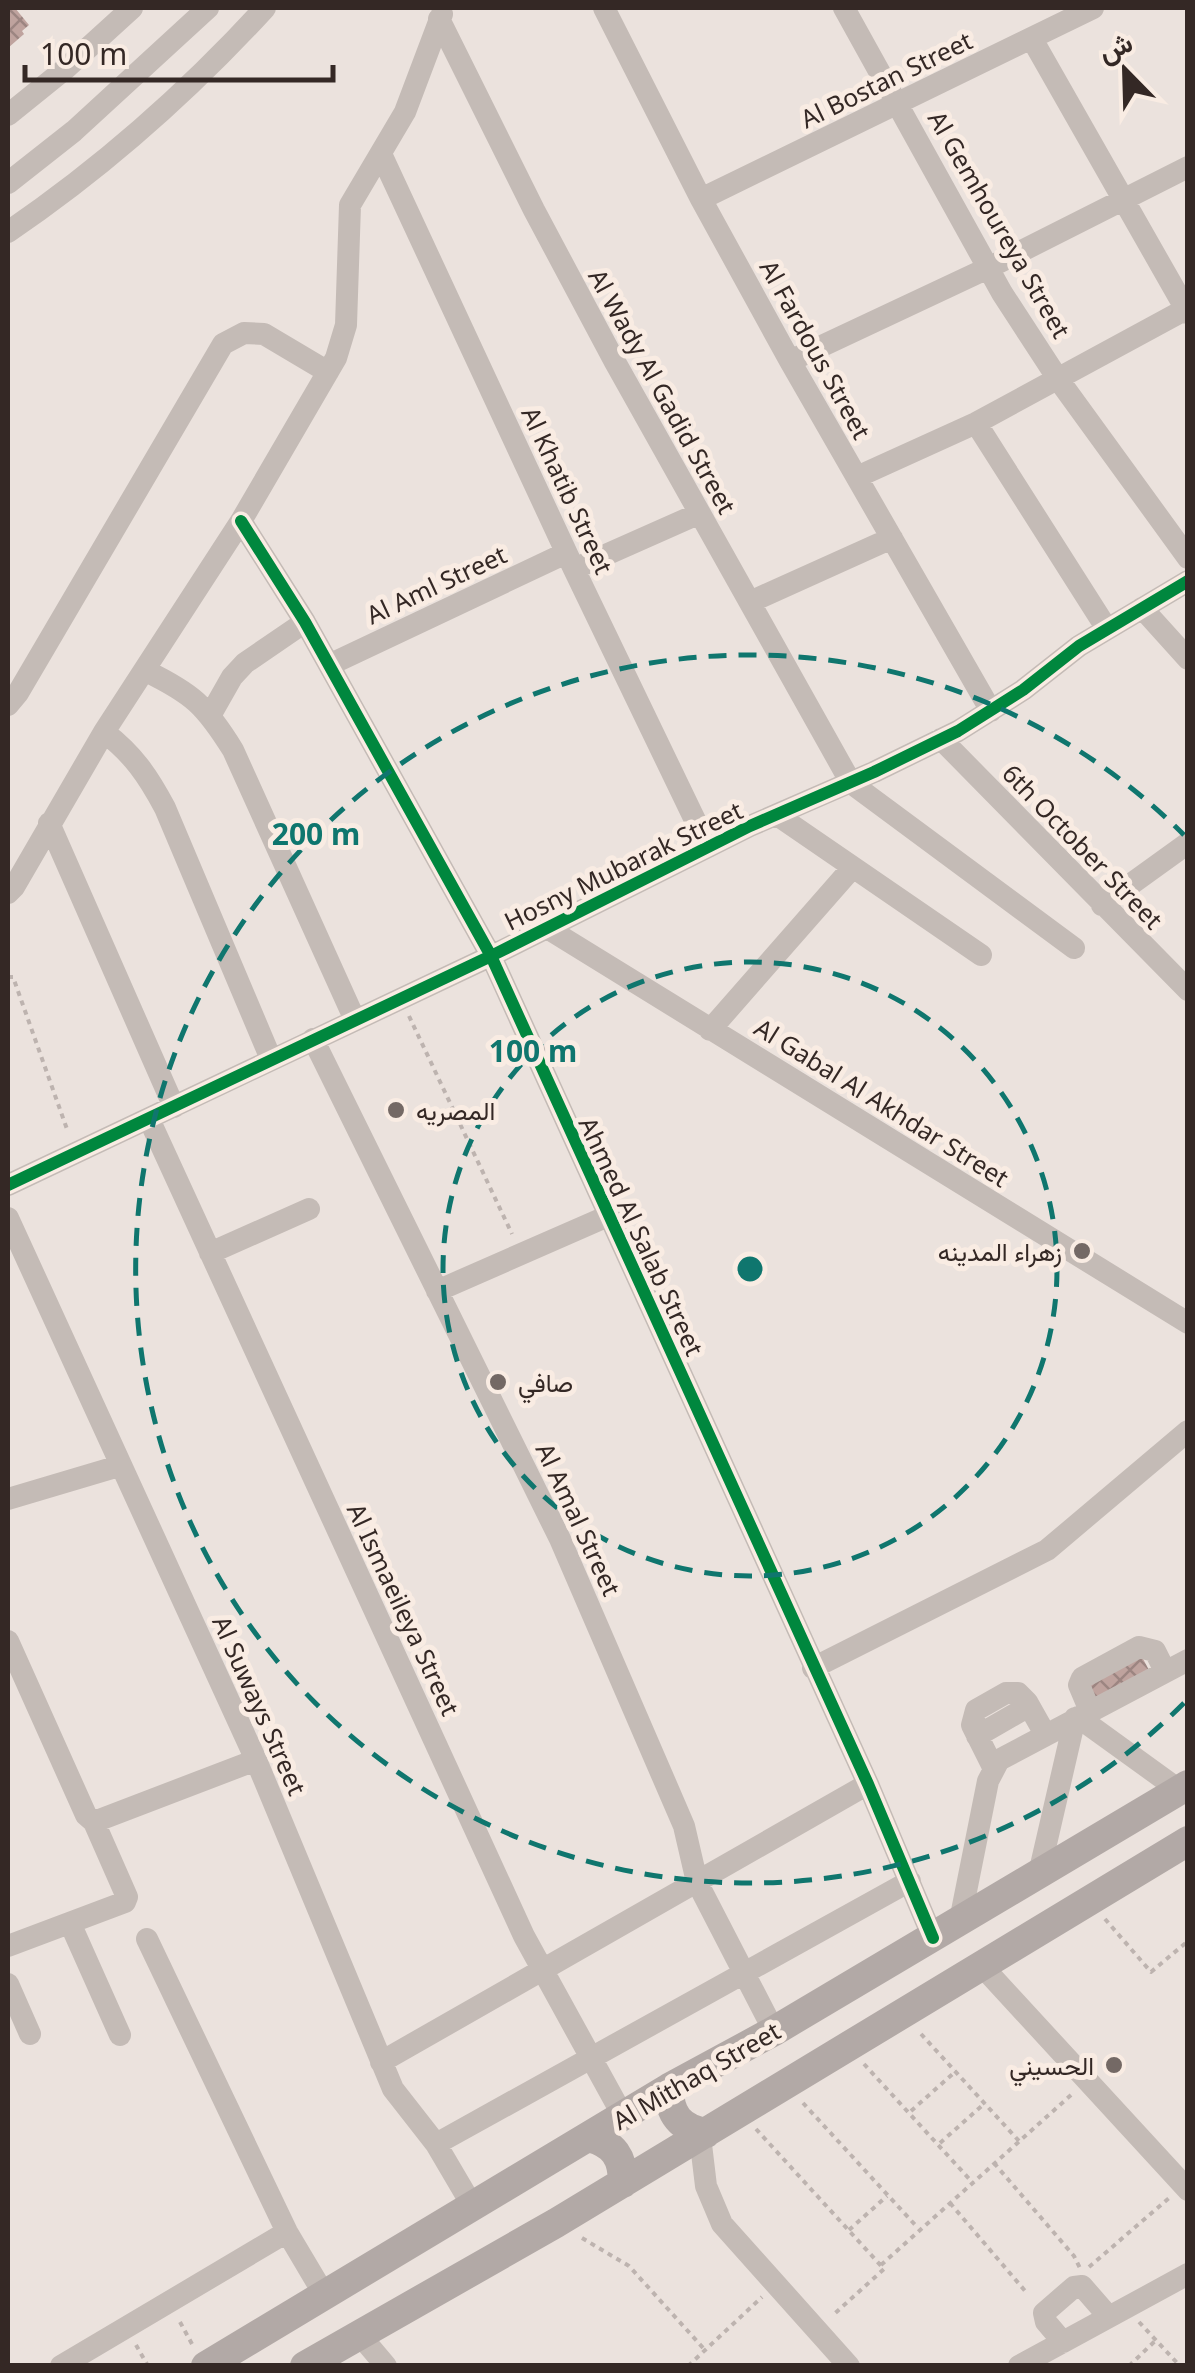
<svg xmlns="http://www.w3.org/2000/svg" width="1195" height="2373" font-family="'Noto Sans',Vazirmatn,sans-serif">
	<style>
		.building { fill: url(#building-cross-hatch) }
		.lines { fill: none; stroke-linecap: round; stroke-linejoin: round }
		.path { stroke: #bdb3af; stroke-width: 4; stroke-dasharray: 5 5; stroke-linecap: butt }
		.minor { stroke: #c4bbb6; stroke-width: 22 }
		.major { stroke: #b2a9a6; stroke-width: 30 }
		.cycleway-casing { stroke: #f9ece3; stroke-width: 19 }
		.cycleway { stroke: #00873e; stroke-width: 12 }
		.ring { fill: none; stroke: #0f766e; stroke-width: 5; stroke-dasharray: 18 12 }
		.poi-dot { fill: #746965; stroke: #f9ece3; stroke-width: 4 }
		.labels { text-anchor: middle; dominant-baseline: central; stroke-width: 10; stroke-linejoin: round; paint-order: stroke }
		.street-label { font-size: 25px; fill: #342825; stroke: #f9ece3 }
		.poi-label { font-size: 25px; fill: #342825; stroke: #f9ece3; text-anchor: start }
		.centre { fill: #0f766e; stroke: #f9ece3; stroke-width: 5 }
		.ring-label { font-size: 30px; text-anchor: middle; font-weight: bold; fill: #0f766e; stroke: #f9ece3; stroke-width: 10; stroke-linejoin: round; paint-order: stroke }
	</style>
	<defs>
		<pattern id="building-cross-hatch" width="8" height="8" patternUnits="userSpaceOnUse" patternTransform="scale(2.5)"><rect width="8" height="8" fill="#bfa39e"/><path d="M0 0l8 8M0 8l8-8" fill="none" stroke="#9c8581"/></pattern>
	</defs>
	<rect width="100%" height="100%" fill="#ebe2dd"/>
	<path class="building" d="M 10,8 L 15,8 L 29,25 L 22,31 L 24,34 L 8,48 Z
		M 1140,1653 L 1151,1674 L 1097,1704 L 1085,1683 Z"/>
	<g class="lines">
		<path class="path" d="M 8,977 L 13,977 L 68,1132
			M 409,1016 L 512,1234
			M 1105,1919 L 1151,1972 L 1188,1941
			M 921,2034 L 1019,2141
			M 864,2064 L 973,2183
			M 803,2103 L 918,2228
			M 911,2111 L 956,2071
			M 756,2129 L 884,2269 L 832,2316
			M 940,2143 L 985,2103
			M 994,2163 L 1074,2256 L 1080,2268
			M 950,2203 L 1026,2292
			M 849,2230 L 887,2196
			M 582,2238 L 629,2266 L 705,2350
			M 881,2265 L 1071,2095
			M 1089,2267 L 1169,2198
			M 180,2322 L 192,2344
			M 1139,2322 L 1180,2366
			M 136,2345 L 148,2366
			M 688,2366 L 762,2297
			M 1129,2366 L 1156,2340"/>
		<path class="minor" d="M 604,8 L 701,199 L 790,361 L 991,711
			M 844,8 L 1002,293 L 1058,379 L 1188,558
			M 439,19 L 534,210 L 615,362 L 851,783 L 1074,948
			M 1032,39 L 1188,313
			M 8,115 L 65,69 L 132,8
			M 381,154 L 574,569 L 708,847
			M 8,183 L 74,131 L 208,8
			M 701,199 L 1093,8
			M 8,232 C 102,168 188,92 265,8
			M 790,361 L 988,268 L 1188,167
			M 976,423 L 1107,629
			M 857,477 L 976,423 L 1188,308
			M 241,521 L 305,622 L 491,956 L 868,1784 L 933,1938
			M 574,569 L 698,514
			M 750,602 L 892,538
			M 1142,608 L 1188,659
			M 329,665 L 566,553
			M 146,671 C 193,694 205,705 233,750 L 355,1020
			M 8,705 L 18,693 L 223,344 L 244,333 L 264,334 L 328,372
			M 211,714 L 232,677 L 245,663 L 305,622
			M 104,732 C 133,754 148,776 165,808 L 271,1059
			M 941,739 L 1188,990
			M 777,815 L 981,955
			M 49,823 L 174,1107
			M 8,893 L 14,887 L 104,732 L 241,521 L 336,358 L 346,325 L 350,205 L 405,112 L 442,14
			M 1102,905 L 1188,843
			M 547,928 L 1188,1323
			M 710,1030 L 852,868
			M 313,1039 L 560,1539 L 684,1826 L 697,1882 L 774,2031
			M 149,1119 L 524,1936 L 623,2116
			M 8,1185 L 491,956 L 750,826 L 874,772 L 958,731 L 1023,690 L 1079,646 L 1188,581
			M 8,1218 L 256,1760 L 393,2089 L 436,2144 L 473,2207
			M 210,1253 L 309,1209
			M 437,1291 L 608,1216
			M 8,1499 L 119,1466
			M 8,1641 L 86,1815 L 94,1822 L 256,1760
			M 813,1668 L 1047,1550 L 1188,1431
			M 1090,1711 L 1079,1685 L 1082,1678 L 1139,1647 L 1155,1651 L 1165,1671
			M 1078,1717 L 1179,1790
			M 977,1736 L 1029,1706
			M 993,1767 L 972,1725 L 976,1710 L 1006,1693 L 1018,1693 L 1027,1702 L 1045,1734
			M 1039,1874 L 1075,1718
			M 960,1921 L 988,1781 L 999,1760 L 1188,1660
			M 70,1923 L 120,2035
			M 147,1939 L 287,2232 L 325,2296
			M 8,1946 L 125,1902 L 127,1897 L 94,1822
			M 982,1966 L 1188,2190
			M 8,1984 L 30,2034
			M 381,2062 L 868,1784
			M 700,2136 L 706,2186 L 722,2224 L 849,2366
			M 436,2144 L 910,1881
			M 359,2334 L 386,2366
			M 1063,2342 L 1046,2322 L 1044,2313 L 1074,2287 L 1082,2286 L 1109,2317
			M 61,2366 L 287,2232
			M 1019,2366 L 1188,2274"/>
		<path class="major" d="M 669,2088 C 669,2115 680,2128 706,2133
			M 589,2137 C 614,2144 623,2157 623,2183
			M 206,2366 L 669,2088 L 774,2031 L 1188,1785
			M 305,2366 L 556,2223 L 1188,1841"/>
		<g class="cycleway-casing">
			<path id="cycleway" d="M 241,521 L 305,622 L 491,956 L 868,1784 L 933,1938
				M 8,1185 L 491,956 L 750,826 L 874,772 L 958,731 L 1023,690 L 1079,646 L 1188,581"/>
		</g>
		<use href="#cycleway" class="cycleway"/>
	</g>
	<g class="ring">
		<circle cx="750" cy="1269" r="307"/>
		<path d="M1184 1703A614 614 0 1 1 1184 835"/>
	</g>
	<g class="poi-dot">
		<circle cx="396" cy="1110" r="10"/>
		<circle cx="1082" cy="1251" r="10"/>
		<circle cx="498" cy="1382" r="10"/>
		<circle cx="1114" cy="2065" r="10"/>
	</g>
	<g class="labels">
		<g class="street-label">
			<text transform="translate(886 79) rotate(-26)">Al Bostan Street</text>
			<text transform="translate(1000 224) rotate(60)">Al Gemhoureya Street</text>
			<text transform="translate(816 349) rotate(61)">Al Fardous Street</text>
			<text transform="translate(663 391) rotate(61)">Al Wady Al Gadid Street</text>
			<text transform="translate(568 490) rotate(65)">Al Khatib Street</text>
			<text transform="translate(436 584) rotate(-25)">Al Aml Street</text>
			<text transform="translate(1083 846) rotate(46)">6th October Street</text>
			<text transform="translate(623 865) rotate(-26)">Hosny Mubarak Street</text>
			<text transform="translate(882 1102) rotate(32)">Al Gabal Al Akhdar Street</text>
			<text transform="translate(642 1236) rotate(65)">Ahmed Al Salab Street</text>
			<text transform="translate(579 1519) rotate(65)">Al Amal Street</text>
			<text transform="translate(404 1609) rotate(65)">Al Ismaeileya Street</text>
			<text transform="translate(260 1705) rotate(66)">Al Suways Street</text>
			<text transform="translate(696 2075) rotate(-30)">Al Mithaq Street</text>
		</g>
		<g class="poi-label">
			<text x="416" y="1110">المصريه</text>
			<text x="1062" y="1251" text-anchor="end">زهراء المدينه</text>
			<text x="518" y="1382">صافي</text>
			<text x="1094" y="2065" text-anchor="end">الحسيني</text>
		</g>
	</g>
	<circle cx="750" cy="1269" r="15" class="centre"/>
	<g class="ring-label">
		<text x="316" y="845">200 m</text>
		<text x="533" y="1062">100 m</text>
	</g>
	<rect width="1195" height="2373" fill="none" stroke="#342825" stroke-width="20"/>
	<g transform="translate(1125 70) rotate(337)" stroke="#f9ece3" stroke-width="8" paint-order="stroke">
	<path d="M0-8L18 38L0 25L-18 38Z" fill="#342825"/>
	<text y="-15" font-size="28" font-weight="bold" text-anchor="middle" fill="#342825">ش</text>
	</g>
	<path d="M25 65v15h308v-15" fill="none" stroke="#342825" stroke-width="5"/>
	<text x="40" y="65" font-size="30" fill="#342825" stroke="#f9ece3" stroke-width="8" paint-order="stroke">100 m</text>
</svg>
